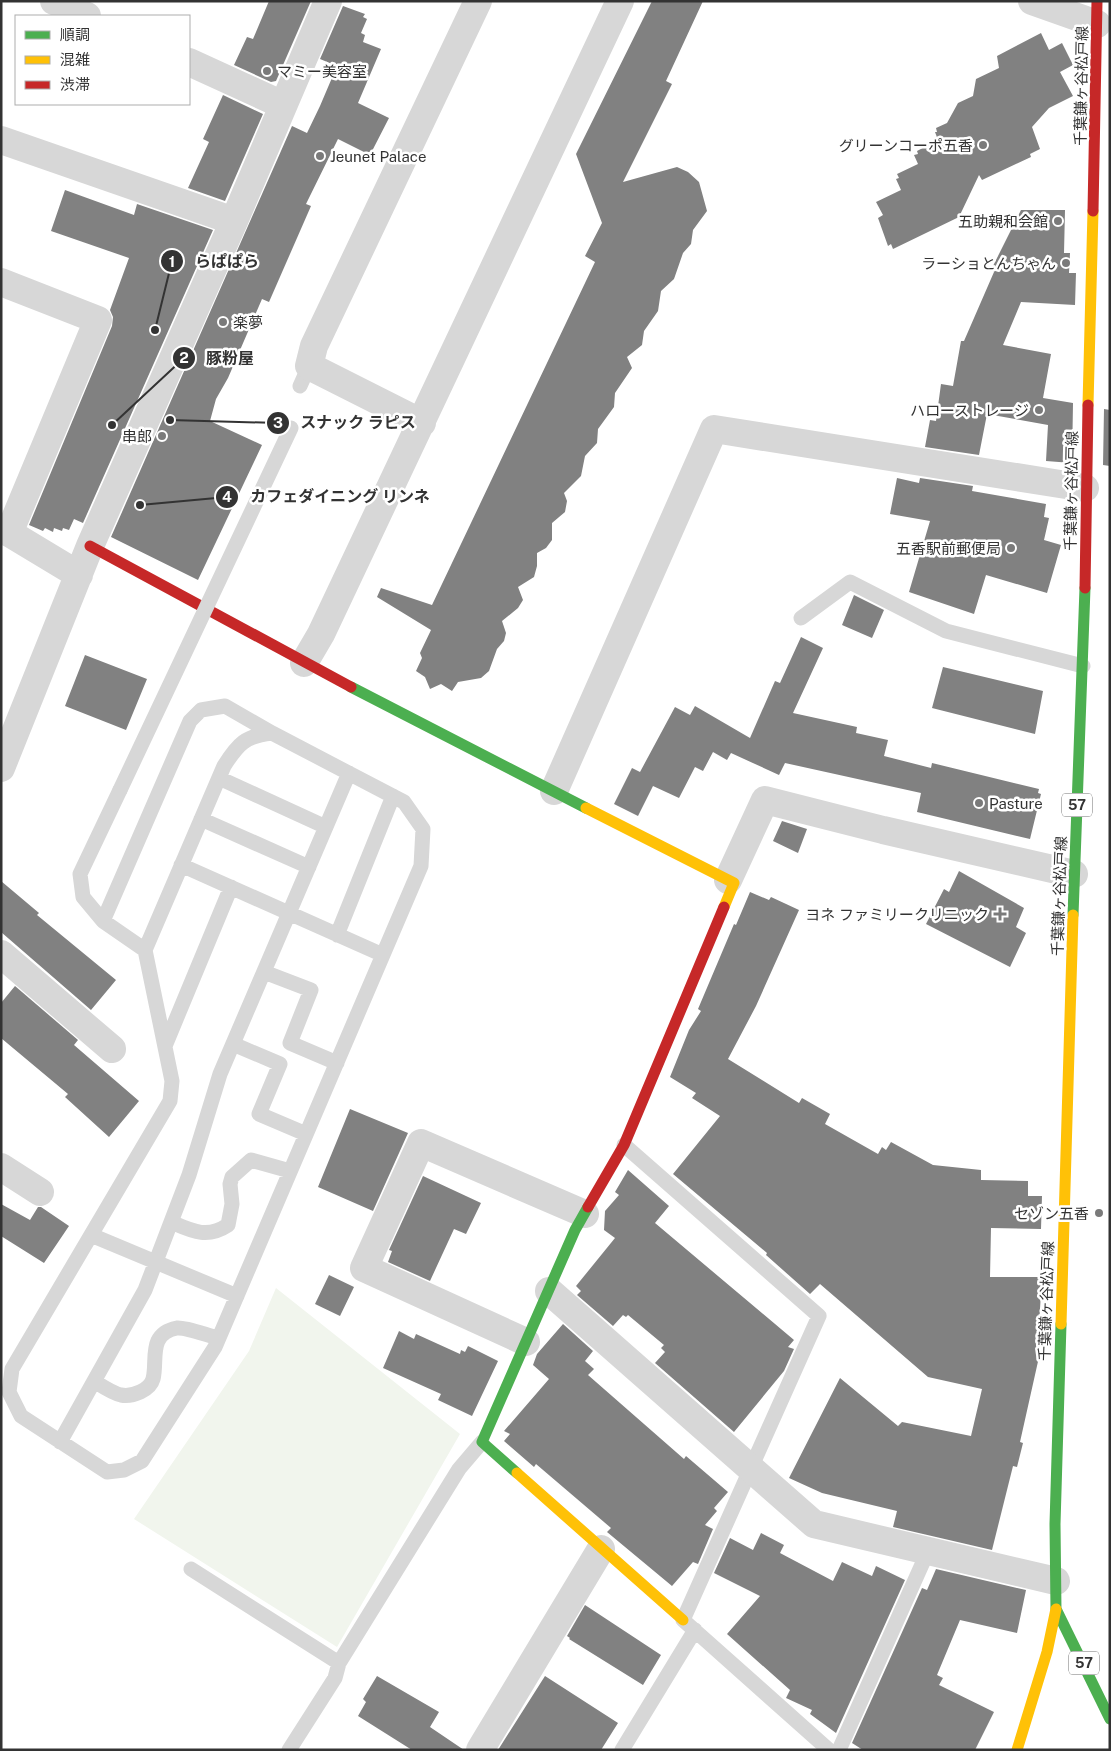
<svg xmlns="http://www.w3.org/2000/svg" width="1111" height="1751" font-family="'Public Sans','Noto Sans JP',sans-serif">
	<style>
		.green { fill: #f1f5ed }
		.building { fill: #818181 }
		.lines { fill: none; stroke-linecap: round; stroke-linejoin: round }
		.lane { stroke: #d7d7d7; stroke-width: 15 }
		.street { stroke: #d7d7d7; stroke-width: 28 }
		.fast { stroke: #4caf50; stroke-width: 11 }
		.slow { stroke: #ffc107; stroke-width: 11 }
		.jam { stroke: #c62828; stroke-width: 11 }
		.lane-bridge { stroke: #d7d7d7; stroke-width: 15 }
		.poi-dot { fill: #7a7a7a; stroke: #fff; stroke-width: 2 }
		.labels { text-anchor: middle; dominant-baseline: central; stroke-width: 5; stroke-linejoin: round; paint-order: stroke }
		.shield { fill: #fff; stroke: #707070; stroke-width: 1 }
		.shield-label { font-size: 14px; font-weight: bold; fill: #333 }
		.poi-label { font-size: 15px; fill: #333; stroke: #fff; text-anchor: end }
		.street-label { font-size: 15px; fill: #333; stroke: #fff }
		.leader { fill: none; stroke: #333; stroke-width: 2 }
		.callout-dot { fill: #333; stroke: #fff; stroke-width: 2 }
		.mark-label { font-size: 15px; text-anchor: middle; font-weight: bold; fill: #fff }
		.callout-label { font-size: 16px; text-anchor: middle; font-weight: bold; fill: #333; stroke: #fff; stroke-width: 5; stroke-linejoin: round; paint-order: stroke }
	</style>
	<rect width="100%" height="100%" fill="#fff"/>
	<path class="green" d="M 276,1288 L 460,1434 L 337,1647 L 134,1519 L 249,1351 Z"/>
	<path class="building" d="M 269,1 L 311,1 L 276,81 L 271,82 L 234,65 L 247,37 L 253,39 Z
		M 652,1 L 703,1 L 666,81 L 672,84 L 623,182 L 677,167 L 688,172 L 699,182 L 707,211 L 693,230 L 691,244 L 683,253 L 674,279 L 661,291 L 658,311 L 644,331 L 642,345 L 627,357 L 632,368 L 615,393 L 614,407 L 598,429 L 597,443 L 585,456 L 581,476 L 564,493 L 567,501 L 565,512 L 552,523 L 552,540 L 546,548 L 537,553 L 537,566 L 534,577 L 518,587 L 523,600 L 518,608 L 502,621 L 506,633 L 504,641 L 497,649 L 489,671 L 481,678 L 458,682 L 452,691 L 441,684 L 430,689 L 425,677 L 416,671 L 422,658 L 420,653 L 431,630 L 377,597 L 381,588 L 432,605 L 595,262 L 585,256 L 602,223 L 576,154 Z
		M 343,6 L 365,14 L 363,17 L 367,19 L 361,33 L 365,35 L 363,42 L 381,49 L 358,103 L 389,118 L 370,155 L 338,139 L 306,204 L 311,206 L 269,302 L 262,299 L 228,378 L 216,399 L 210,421 L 262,445 L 198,580 L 111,537 L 292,126 L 307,133 L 320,106 L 337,66 L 320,59 Z
		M 1041,33 L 1049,50 L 1062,43 L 1073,65 L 1060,72 L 1073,96 L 1049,108 L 1032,127 L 1040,149 L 1030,154 L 1031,157 L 982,180 L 979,175 L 959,217 L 893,249 L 891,244 L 888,246 L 878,218 L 883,215 L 876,202 L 901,190 L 896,179 L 899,178 L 897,174 L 918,164 L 914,155 L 918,154 L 917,151 L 938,140 L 935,132 L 937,132 L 936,128 L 947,123 L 958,103 L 973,96 L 976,79 L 999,68 L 997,56 Z
		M 223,95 L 263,114 L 225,201 L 188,188 L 209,142 L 203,139 Z
		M 65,190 L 134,215 L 137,204 L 213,230 L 83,523 L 74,519 L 69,530 L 63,528 L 62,531 L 54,528 L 53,532 L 45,528 L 43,531 L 29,525 L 112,326 L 113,317 L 110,310 L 129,258 L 51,231 Z
		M 1021,210 L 1065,210 L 1064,253 L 1070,253 L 1069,273 L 1076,273 L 1075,305 L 1021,302 L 1003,345 L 1051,354 L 1043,398 L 1073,403 L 1072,463 L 1046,461 L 1048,425 L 987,414 L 979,455 L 925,447 L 930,420 L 936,421 L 941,384 L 953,386 L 961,341 L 964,341 L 994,272 L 992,268 Z
		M 1104,409 L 1110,410 L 1110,466 L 1103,465 Z
		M 897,478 L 919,483 L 920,478 L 973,486 L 972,491 L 1046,504 L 1044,517 L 1049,518 L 1044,540 L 1061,545 L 1047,593 L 986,575 L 974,614 L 909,592 L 930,521 L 890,514 Z
		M 854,595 L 884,610 L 872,638 L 842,625 Z
		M 801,637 L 823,648 L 793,713 L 857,727 L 856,733 L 888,740 L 884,756 L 931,768 L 932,763 L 1039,789 L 1038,793 L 1041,794 L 1030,839 L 917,812 L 921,793 L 785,763 L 779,775 L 731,753 L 727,760 L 713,752 L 703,771 L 695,767 L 679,798 L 653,786 L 638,816 L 614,804 L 632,768 L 640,772 L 675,707 L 690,715 L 695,706 L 750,738 L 775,681 L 780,683 Z
		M 85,655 L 147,679 L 126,730 L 65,706 Z
		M 943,667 L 1043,691 L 1035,734 L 932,708 Z
		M 782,821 L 807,829 L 798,853 L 773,841 Z
		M 959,871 L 1024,908 L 1016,927 L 1026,933 L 1010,967 L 926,924 L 944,889 L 949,892 Z
		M 1,881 L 39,913 L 37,915 L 116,980 L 91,1010 L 1,932 Z
		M 750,892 L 769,900 L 771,897 L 799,910 L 756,1006 L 728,1059 L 799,1103 L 802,1098 L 830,1114 L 825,1124 L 878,1154 L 882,1147 L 886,1150 L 891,1142 L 933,1165 L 981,1170 L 981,1180 L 1028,1181 L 1028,1196 L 1042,1196 L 1041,1229 L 991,1228 L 990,1277 L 1042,1277 L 1037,1357 L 1039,1357 L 1020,1442 L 1023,1443 L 1017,1467 L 1013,1466 L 992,1550 L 893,1527 L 897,1511 L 822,1493 L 789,1478 L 840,1378 L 898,1426 L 902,1422 L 971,1436 L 982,1389 L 928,1377 L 820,1284 L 810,1294 L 766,1255 L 767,1253 L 673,1174 L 720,1116 L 692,1098 L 696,1093 L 670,1077 L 689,1030 L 701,1011 L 698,1009 L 734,924 L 736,925 Z
		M 15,986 L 78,1040 L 74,1045 L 139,1101 L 109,1137 L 65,1097 L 68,1094 L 1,1038 L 1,1003 Z
		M 350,1109 L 408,1133 L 373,1211 L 318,1187 Z
		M 628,1170 L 669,1206 L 655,1223 L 794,1340 L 788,1347 L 794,1349 L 784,1371 L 734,1432 L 655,1363 L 665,1352 L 661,1348 L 664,1345 L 628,1315 L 626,1317 L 623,1315 L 613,1326 L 577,1295 L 581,1291 L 576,1286 L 615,1238 L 604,1230 L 605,1211 L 619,1195 L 615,1192 Z
		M 423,1176 L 481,1203 L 466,1234 L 454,1229 L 430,1281 L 388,1262 L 392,1251 L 389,1250 Z
		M 1,1204 L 30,1220 L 38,1207 L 41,1207 L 69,1226 L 44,1263 L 1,1236 Z
		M 329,1275 L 354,1287 L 340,1316 L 315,1304 Z
		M 563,1324 L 593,1351 L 585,1361 L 594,1369 L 588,1375 L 684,1459 L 686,1456 L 728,1492 L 714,1508 L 717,1511 L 705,1525 L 713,1529 L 698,1564 L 693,1562 L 672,1586 L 607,1532 L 611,1528 L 536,1464 L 534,1467 L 504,1441 L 510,1434 L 504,1431 L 549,1379 L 533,1365 L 537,1354 Z
		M 399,1331 L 414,1339 L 416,1334 L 460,1354 L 461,1350 L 465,1352 L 468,1346 L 498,1361 L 472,1416 L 438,1400 L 441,1394 L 383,1368 Z
		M 761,1533 L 784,1545 L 780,1553 L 833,1581 L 842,1562 L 872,1576 L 876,1566 L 905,1580 L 836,1733 L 810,1714 L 812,1710 L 786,1698 L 790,1690 L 727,1634 L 760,1596 L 714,1573 L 730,1538 L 753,1550 Z
		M 936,1569 L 1026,1590 L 1017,1633 L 960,1620 L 937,1675 L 943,1678 L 939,1685 L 994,1712 L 975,1750 L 863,1750 L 852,1743 L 922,1588 L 927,1590 Z
		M 585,1605 L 661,1655 L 643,1685 L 569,1639 L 570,1638 L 567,1636 Z
		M 377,1676 L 439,1712 L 430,1727 L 464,1750 L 412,1750 L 358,1716 L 366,1702 L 363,1699 Z
		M 545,1676 L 618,1723 L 601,1750 L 498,1750 Z"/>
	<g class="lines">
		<path class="lane" d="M 300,386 L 309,366
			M 801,618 L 850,582 L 946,631 L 1083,666
			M 219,778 L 326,827
			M 120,790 L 80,874 L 83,897 L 103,921 L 145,950 L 172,1081 L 170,1101 L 12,1369 L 9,1392 L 21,1416 L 107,1472 L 124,1470 L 142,1461 L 215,1347 L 421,866 L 423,829 L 404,802 L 272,733 C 245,736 238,744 224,766 L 145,950
			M 201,819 L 309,867
			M 181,865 L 383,955
			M 103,921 L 190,721 L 201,710 L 225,706 L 272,733
			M 337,935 L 393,796
			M 264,972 L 311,990 L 290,1043 L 337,1063
			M 233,1044 L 280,1064 L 259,1114 L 306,1134
			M 165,1046 L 231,887
			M 624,1145 L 819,1316 L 683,1620 L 829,1750
			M 171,1222 C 192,1231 207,1239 228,1225 L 232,1204 L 230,1184 L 232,1177 L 251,1160 L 290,1171
			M 91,1235 L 237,1296
			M 94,1381 C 102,1386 112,1393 121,1395 C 133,1397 150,1390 153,1379 C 158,1360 147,1334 177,1328 C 186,1327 209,1336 219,1338
			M 60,1442 L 145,1290 L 189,1175 L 220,1074 L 349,773
			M 191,1569 L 339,1663 L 459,1469 L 482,1442
			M 289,1750 L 335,1678 L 339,1663
			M 622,1750 L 695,1630
			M 839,1750 L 928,1551"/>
		<path class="street" d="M 54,1 L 87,16
			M 1032,1 L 1097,24
			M 189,62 L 283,105
			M 1,140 L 234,221
			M 1,282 L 98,320 L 9,533
			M 422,423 L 309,366 L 314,346 L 478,1
			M 1,528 L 79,575
			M 304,663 L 321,634 L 620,1
			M 1,768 L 90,546 L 234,221 L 328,1
			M 554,791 L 714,429 L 1085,488
			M 728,880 L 765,800 L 883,830 L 1074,874
			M 1,954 L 112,1049
			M 1,1167 L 40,1192
			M 549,1291 L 814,1524 L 1056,1581
			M 526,1342 L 364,1268 L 421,1143 L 585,1214
			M 480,1750 L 601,1549"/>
		<path class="fast" d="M 351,687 L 586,808
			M 1073,915 L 1085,588
			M 1061,1324 L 1055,1524 L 1056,1609 L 1110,1719
			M 517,1473 L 482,1442 L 575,1230 L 588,1207"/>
		<path class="slow" d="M 1088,405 L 1093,211
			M 586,808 L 734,883 L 724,907
			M 1061,1324 L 1073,915
			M 517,1473 L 683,1620
			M 1017,1750 L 1047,1652 L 1056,1609"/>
		<path class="jam" d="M 1093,211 L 1097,1
			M 90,546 L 351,687
			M 1085,588 L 1088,405
			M 588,1207 L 624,1145 L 724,907"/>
		<path class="lane-bridge" d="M 120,790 L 291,428"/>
	</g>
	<g class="poi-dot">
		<circle cx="267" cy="71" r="5"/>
		<circle cx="983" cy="145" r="5"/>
		<circle cx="320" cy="156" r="5"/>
		<circle cx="1058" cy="221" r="5"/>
		<circle cx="1066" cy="263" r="5"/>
		<circle cx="223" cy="322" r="5"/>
		<circle cx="1039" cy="410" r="5"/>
		<circle cx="162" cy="436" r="5"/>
		<circle cx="1011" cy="548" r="5"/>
		<circle cx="979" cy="803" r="5"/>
		<path d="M997.5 906.5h5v5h5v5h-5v5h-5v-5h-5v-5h5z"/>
		<circle cx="1099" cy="1213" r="5"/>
	</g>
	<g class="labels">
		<g class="shield">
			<rect x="1062" y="793.5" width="30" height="23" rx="4"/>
			<rect x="1069" y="1651.5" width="30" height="23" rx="4"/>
		</g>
		<g class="shield-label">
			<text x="1077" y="805">57</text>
			<text x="1084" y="1663">57</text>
		</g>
		<g class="poi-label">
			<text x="277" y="71" text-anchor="start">マミー美容室</text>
			<text x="973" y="145">グリーンコーポ五香</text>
			<text x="330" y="156" text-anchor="start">Jeunet Palace</text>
			<text x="1048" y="221">五助親和会館</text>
			<text x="1056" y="263">ラーショとんちゃん</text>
			<text x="233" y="322" text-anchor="start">楽夢</text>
			<text x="1029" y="410">ハローストレージ</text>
			<text x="152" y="436">串郎</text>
			<text x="1001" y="548">五香駅前郵便局</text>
			<text x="989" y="803" text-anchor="start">Pasture</text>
			<text x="989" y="914">ヨネ ファミリークリニック</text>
			<text x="1089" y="1213">セゾン五香</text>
		</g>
		<g class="street-label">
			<text transform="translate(1081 86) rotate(-89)">千葉鎌ヶ谷松戸線</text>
			<text transform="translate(1071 491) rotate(-89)">千葉鎌ヶ谷松戸線</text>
			<text transform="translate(1059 896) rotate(-88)">千葉鎌ヶ谷松戸線</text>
			<text transform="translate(1046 1301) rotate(-88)">千葉鎌ヶ谷松戸線</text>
		</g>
	</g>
	<path class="leader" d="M155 330L172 261M112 425L184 358M170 420L278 423M140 505L227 497"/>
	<g class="callout-dot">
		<circle cx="155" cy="330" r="5"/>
		<circle cx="112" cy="425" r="5"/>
		<circle cx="170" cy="420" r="5"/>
		<circle cx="140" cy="505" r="5"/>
		<circle cx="172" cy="261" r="12"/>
		<circle cx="184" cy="358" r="12"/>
		<circle cx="278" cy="423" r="12"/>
		<circle cx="227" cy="497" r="12"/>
	</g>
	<g class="mark-label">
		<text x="172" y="267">1</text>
		<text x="184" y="363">2</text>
		<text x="278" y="428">3</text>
		<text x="227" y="502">4</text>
	</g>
	<g class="callout-label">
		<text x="227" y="267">らぱぱら</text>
		<text x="230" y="364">豚粉屋</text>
		<text x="358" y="428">スナック ラピス</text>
		<text x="340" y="502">カフェダイニング リンネ</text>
	</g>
	<rect width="1111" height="1751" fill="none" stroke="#333333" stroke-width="5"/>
	<rect x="15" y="15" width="175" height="90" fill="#ffffff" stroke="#adadad"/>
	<rect x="25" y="31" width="25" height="8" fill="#4caf50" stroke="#adadad"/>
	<text x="60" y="40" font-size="15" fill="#333333">順調</text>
	<rect x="25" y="56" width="25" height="8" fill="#ffc107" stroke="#adadad"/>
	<text x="60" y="65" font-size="15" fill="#333333">混雑</text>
	<rect x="25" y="81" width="25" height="8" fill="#c62828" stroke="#adadad"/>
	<text x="60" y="90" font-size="15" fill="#333333">渋滞</text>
</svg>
